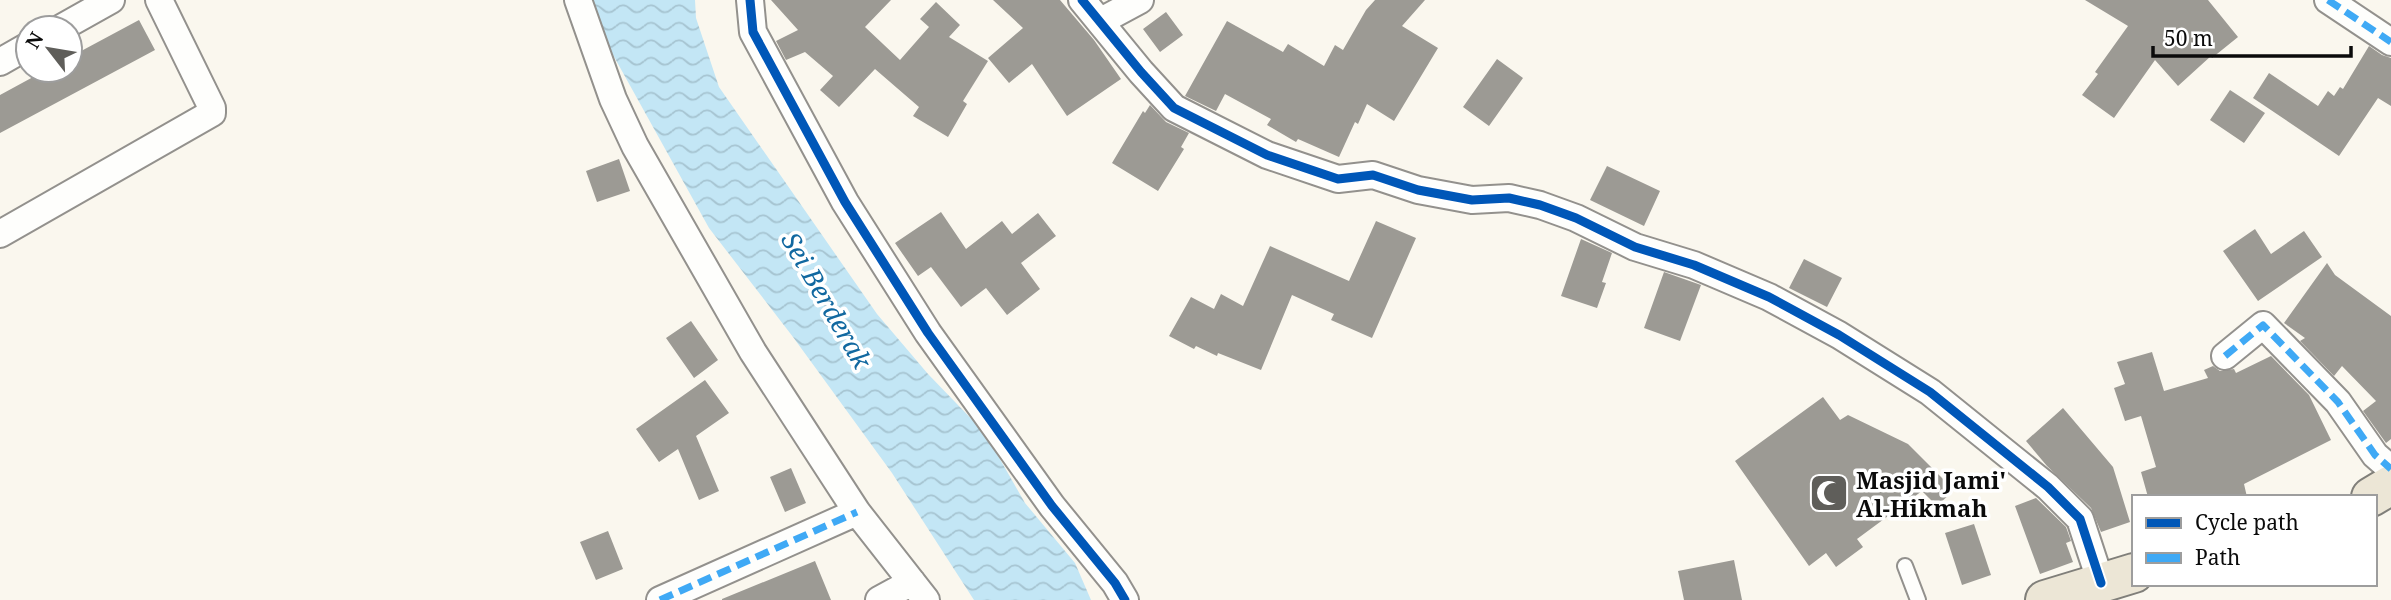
<svg xmlns="http://www.w3.org/2000/svg" width="2391" height="600" font-family="'Noto Serif',serif">
	<style>
		.water { fill: url(#water-waves) }
		.building { fill: #9c9a94 }
		.lines { fill: none; stroke-linecap: round; stroke-linejoin: round }
		.service-casing { stroke: #93918d; stroke-width: 18 }
		.minor-casing { stroke: #93918d; stroke-width: 30 }
		.primary-casing { stroke: #807f7a; stroke-width: 42 }
		.service { stroke: #fefefc; stroke-width: 14 }
		.minor { stroke: #fefefc; stroke-width: 26 }
		.primary { stroke: #ece6d6; stroke-width: 38 }
		.quiet { stroke: #3fa9f5; stroke-width: 7; stroke-dasharray: 14 7; stroke-linecap: butt }
		.cycleway-casing { stroke: #fff; stroke-width: 13 }
		.cycleway { stroke: #0057b8; stroke-width: 9 }
		.labels { text-anchor: middle; dominant-baseline: central; stroke-width: 7; stroke-linejoin: round; paint-order: stroke }
		.poi-label { font-size: 24px; font-weight: bold; fill: #0b0b0b; stroke: #fff; text-anchor: start }
		.water-label { font-size: 26px; font-style: italic; fill: #1168a0; stroke: #fff }
	</style>
	<defs>
		<pattern id="water-waves" width="16" height="10" patternUnits="userSpaceOnUse" patternTransform="scale(1.75)"><rect width="16" height="10" fill="#c3e6f5"/><path d="M0 5q4-4 8 0t8 0" fill="none" stroke="#a6c4d1"/></pattern>
	</defs>
	<rect width="100%" height="100%" fill="#faf7ee"/>
	<path class="water" d="M 590,0 L 695,0 L 696,18 L 719,87 L 877,314 L 928,374 L 985,433 L 1025,503 L 1075,563 L 1091,600 L 974,600 L 892,473 L 793,337 L 709,228 L 597,26 Z"/>
	<path class="building" d="M 771,0 L 891,0 L 865,27 L 900,60 L 929,27 L 920,19 L 936,2 L 960,25 L 949,37 L 988,61 L 963,101 L 967,104 L 948,137 L 913,116 L 919,107 L 875,69 L 839,107 L 820,90 L 833,76 L 805,52 L 786,60 L 776,41 L 798,30 Z
		M 993,0 L 1060,0 L 1094,40 L 1121,79 L 1067,116 L 1032,64 L 1009,83 L 988,58 L 1023,28 Z
		M 1375,0 L 1425,0 L 1402,26 L 1438,48 L 1394,121 L 1367,104 L 1358,124 L 1355,122 L 1339,157 L 1298,139 L 1296,142 L 1267,125 L 1271,119 L 1225,94 L 1216,111 L 1185,96 L 1227,21 L 1283,52 L 1288,44 L 1324,66 L 1335,45 L 1343,50 L 1366,10 Z
		M 2085,0 L 2208,0 L 2238,37 L 2212,58 L 2211,56 L 2178,86 L 2155,60 L 2114,118 L 2082,95 L 2098,74 L 2095,72 L 2128,26 Z
		M 1166,12 L 1183,35 L 1160,52 L 1143,29 Z
		M 139,20 L 155,50 L 0,133 L 0,95 L 46,70 L 70,70 L 70,57 Z
		M 2369,46 L 2382,55 L 2391,58 L 2391,106 L 2378,98 L 2339,156 L 2253,98 L 2269,73 L 2318,106 L 2328,91 L 2334,96 L 2340,87 L 2343,89 Z
		M 1497,59 L 1523,78 L 1489,126 L 1463,107 Z
		M 2230,90 L 2265,113 L 2244,143 L 2210,120 Z
		M 1150,105 L 1166,122 L 1189,133 L 1181,147 L 1184,149 L 1158,191 L 1112,163 L 1143,111 L 1145,113 Z
		M 619,159 L 630,191 L 597,202 L 586,171 Z
		M 1607,166 L 1660,191 L 1644,226 L 1590,200 Z
		M 941,212 L 966,249 L 1002,221 L 1012,234 L 1038,213 L 1056,236 L 1021,263 L 1040,289 L 1007,315 L 986,288 L 961,307 L 931,267 L 918,276 L 895,243 Z
		M 1376,221 L 1416,238 L 1372,338 L 1331,320 L 1334,314 L 1292,295 L 1261,370 L 1218,353 L 1217,356 L 1196,346 L 1194,349 L 1169,336 L 1191,297 L 1214,309 L 1221,294 L 1243,306 L 1270,246 L 1349,281 Z
		M 2255,229 L 2271,254 L 2304,231 L 2322,257 L 2258,301 L 2223,251 Z
		M 1581,239 L 1612,253 L 1602,282 L 1606,283 L 1597,308 L 1561,296 Z
		M 1804,259 L 1842,278 L 1827,307 L 1789,288 Z
		M 2327,263 L 2335,275 L 2391,316 L 2391,439 L 2386,443 L 2363,411 L 2376,401 L 2342,366 L 2334,376 L 2300,341 L 2305,338 L 2284,323 Z
		M 1664,272 L 1701,285 L 1680,341 L 1644,328 Z
		M 691,321 L 718,360 L 694,378 L 666,338 Z
		M 2152,352 L 2164,391 L 2208,378 L 2204,370 L 2213,366 L 2220,371 L 2234,369 L 2236,373 L 2271,356 L 2309,395 L 2331,440 L 2244,484 L 2247,497 L 2148,497 L 2141,472 L 2156,467 L 2141,416 L 2125,421 L 2114,388 L 2125,384 L 2117,362 Z
		M 705,380 L 729,413 L 696,436 L 719,491 L 699,500 L 678,449 L 659,462 L 636,429 Z
		M 1823,397 L 1840,420 L 1848,415 L 1908,444 L 1954,490 L 1937,506 L 1922,491 L 1857,539 L 1863,547 L 1836,567 L 1826,553 L 1809,566 L 1735,461 Z
		M 2063,408 L 2113,467 L 2130,522 L 2101,532 L 2091,508 L 2047,466 L 2026,441 Z
		M 791,468 L 806,503 L 785,512 L 770,477 Z
		M 2036,498 L 2066,527 L 2071,541 L 2066,543 L 2073,562 L 2040,574 L 2015,506 Z
		M 1974,524 L 1991,575 L 1962,585 L 1945,533 Z
		M 608,531 L 623,569 L 596,580 L 580,542 Z
		M 1734,560 L 1742,600 L 1684,600 L 1678,571 Z
		M 815,561 L 831,600 L 722,600 L 722,599 Z"/>
	<g class="lines">
		<g class="service-casing">
			<path id="service" d="M 1905,566 L 1918,600"/>
		</g>
		<g class="minor-casing">
			<path id="minor" d="M 578,0 L 613,99 L 635,146 L 753,352 L 857,512 L 926,600
				M 750,0 L 753,32 L 845,202 L 928,333 L 1052,506 L 1115,583 L 1125,600
				M 1082,0 L 1141,72 L 1174,108 L 1267,155 L 1338,179 L 1373,175 L 1418,190 L 1472,200 L 1509,198 L 1540,205 L 1576,218 L 1635,247 L 1694,265 L 1769,297 L 1839,335 L 1930,392 L 2048,487 L 2080,519 L 2101,583
				M 2328,0 L 2391,42
				M 1101,21 L 1140,0
				M 61,28 L 111,0
				M 0,62 L 28,46
				M 0,234 L 212,113 L 212,108 L 159,0
				M 2225,356 L 2263,325 L 2338,402 L 2375,455 L 2391,469
				M 660,600 L 857,512
				M 879,600 L 912,582"/>
		</g>
		<g class="primary-casing">
			<path id="primary" d="M 2371,497 L 2391,485
				M 2045,600 L 2134,573"/>
		</g>
		<use href="#service" class="service"/>
		<use href="#minor" class="minor"/>
		<use href="#primary" class="primary"/>
		<path class="quiet" d="M 2328,0 L 2391,42
			M 2225,356 L 2263,325 L 2338,402 L 2375,455 L 2391,469
			M 660,600 L 857,512"/>
		<g class="cycleway-casing">
			<path id="cycleway" d="M 750,0 L 753,32 L 845,202 L 928,333 L 1052,506 L 1115,583 L 1125,600
				M 1082,0 L 1141,72 L 1174,108 L 1267,155 L 1338,179 L 1373,175 L 1418,190 L 1472,200 L 1509,198 L 1540,205 L 1576,218 L 1635,247 L 1694,265 L 1769,297 L 1839,335 L 1930,392 L 2048,487 L 2080,519 L 2101,583"/>
		</g>
		<use href="#cycleway" class="cycleway"/>
	</g>
	<defs>
		<g id="mosque-square" transform="scale(2.0125)"><rect x="-9" y="-9" width="18" height="18" rx="4" fill="#5f5e5a" stroke="#fff"/><path d="M3.5-4.9A6 6 0 1 0 3.5 4.9A5 5 0 1 1 3.5-4.9Z" fill="#fff"/></g>
	</defs>
	<g fill-rule="evenodd">
		<use href="#mosque-square" x="1829" y="493"/>
	</g>
	<g class="labels">
		<g class="poi-label">
			<text x="1856" y="479">Masjid Jami'<tspan x="1856" dy="28">Al-Hikmah</tspan></text>
		</g>
		<g class="water-label">
			<text transform="translate(827 300) rotate(60)">Sei Berderak</text>
		</g>
	</g>
	<rect x="2132" y="495" width="245" height="91" fill="#ffffff" stroke="#9d9d9d" stroke-width="2"/>
	<rect x="2146" y="518" width="35" height="10" fill="#0057b8" stroke="#9d9d9d" stroke-width="2"/>
	<text x="2195" y="530" font-size="21" fill="#0b0b0b">Cycle path</text>
	<rect x="2146" y="553" width="35" height="10" fill="#3fa9f5" stroke="#9d9d9d" stroke-width="2"/>
	<text x="2195" y="565" font-size="21" fill="#0b0b0b">Path</text>
	<g transform="translate(49 49) rotate(301)"><circle r="33" fill="#ffffff" stroke="#9d9d9d" stroke-width="2"/>
	<path d="M0-5L12 26L0 18L-12 26Z" fill="#5f5e5a"/>
	<text y="-10" font-size="19" font-weight="bold" text-anchor="middle" fill="#0b0b0b">N</text>
	</g>
	<path d="M2153 46v10h198v-10" fill="none" stroke="#0b0b0b" stroke-width="3.5"/>
	<text x="2164" y="46" font-size="21" fill="#0b0b0b" stroke="#ffffff" stroke-width="5" paint-order="stroke">50 m</text>
</svg>
